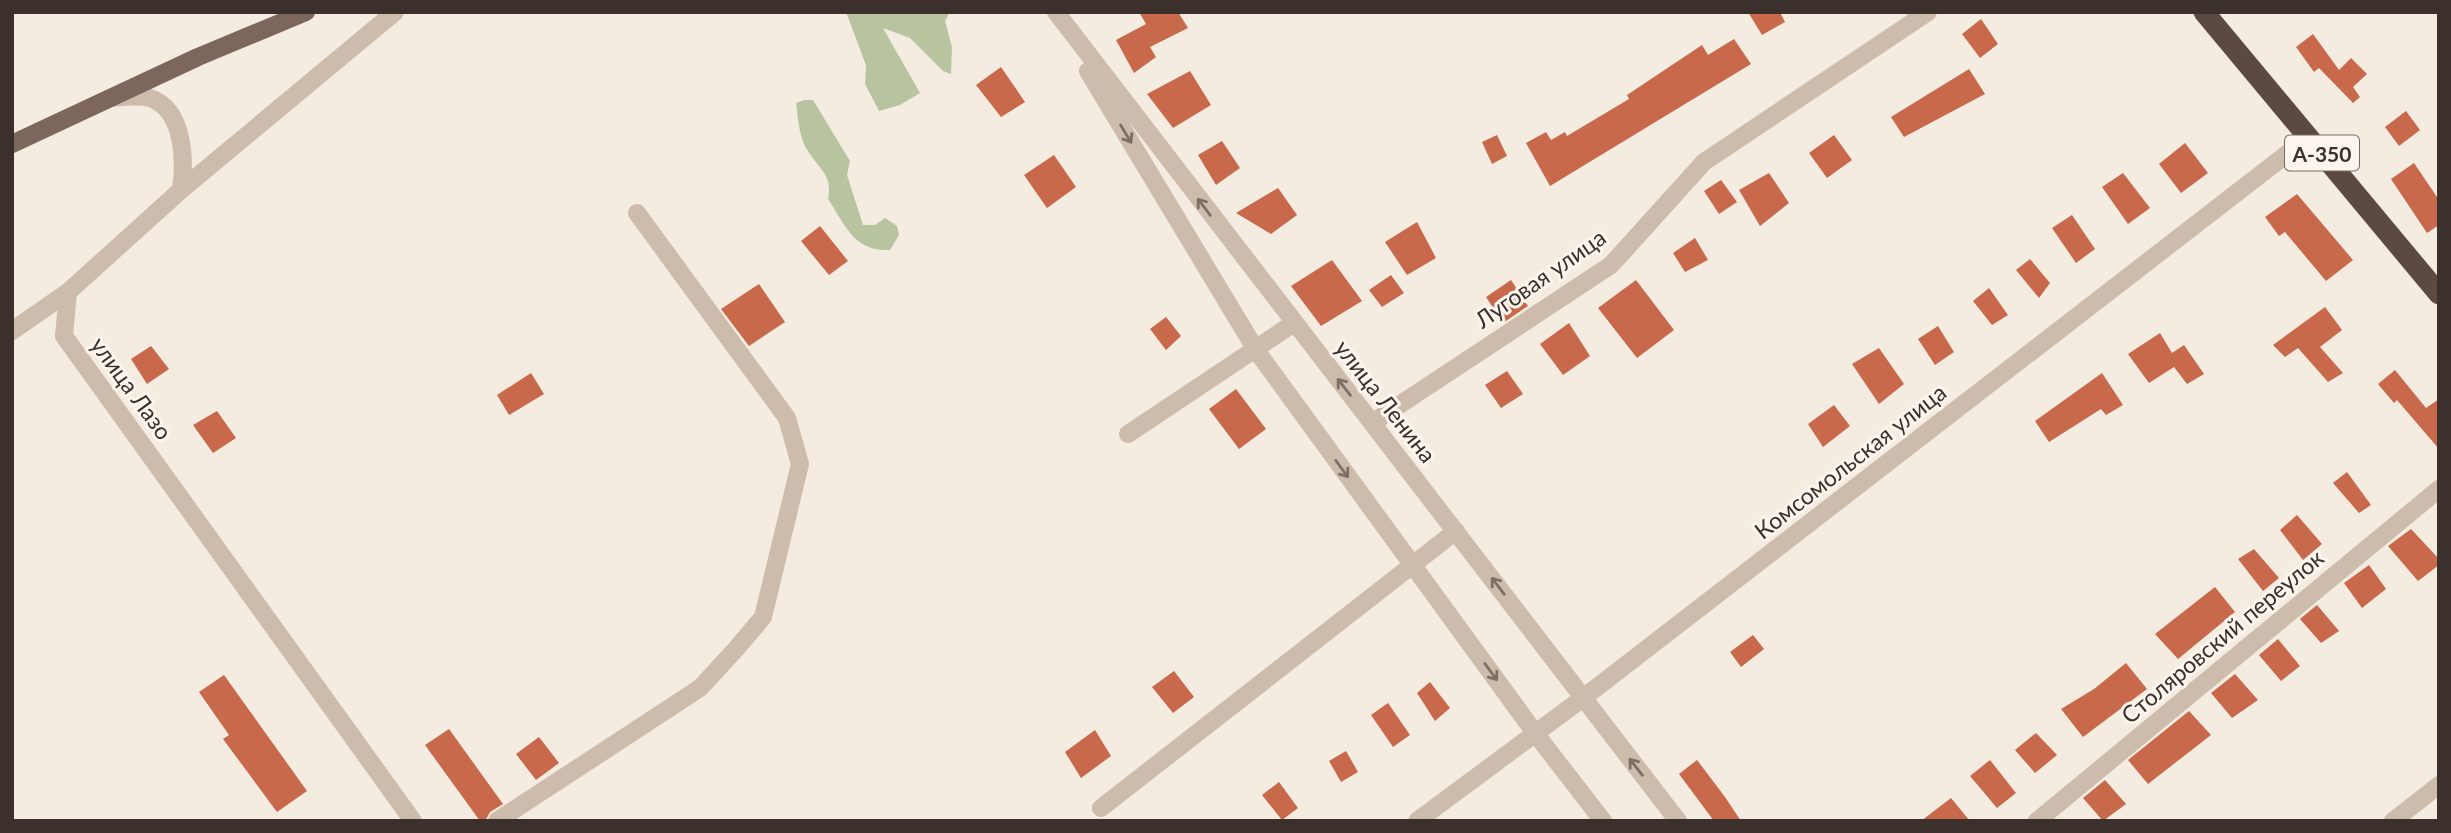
<svg xmlns="http://www.w3.org/2000/svg" width="2451" height="833" font-family="Lato,sans-serif">
	<style>
		.green { fill: #b8c4a0 }
		.building { fill: #c8694b }
		.lines { fill: none; stroke-linecap: round; stroke-linejoin: round }
		.minor { stroke: #cdbbac; stroke-width: 18 }
		.major { stroke: #7d675c; stroke-width: 18 }
		.highway { stroke: #5c4a42; stroke-width: 21 }
		.oneway { stroke: #7d6f65 }
		.labels { text-anchor: middle; dominant-baseline: central; stroke-width: 6; stroke-linejoin: round; paint-order: stroke }
		.shield { fill: #fbf5ee; stroke: #756b66; stroke-width: 2 }
		.shield-label { font-size: 21px; font-weight: bold; fill: #3b302b }
		.street-label { font-size: 23px; fill: #3b302b; stroke: #fbf5ee }
	</style>
	<rect width="100%" height="100%" fill="#f4ebe1"/>
	<path class="green" d="M 846,12 L 950,12 L 945,21 L 952,47 L 951,74 L 943,71 L 910,38 L 883,28 L 920,93 L 900,105 L 879,111 L 865,84 L 866,65 Z
		M 804,100 L 813,100 L 850,161 L 847,175 L 863,225 L 875,225 L 885,218 L 897,226 L 899,235 L 890,250 C 854,252 846,226 828,199 C 834,174 816,167 805,146 C 799,134 798,117 796,103 Z"/>
	<path class="building" d="M 1139,12 L 1178,12 L 1188,28 L 1150,47 L 1156,57 L 1134,73 L 1116,40 L 1146,24 Z
		M 1748,12 L 1780,12 L 1785,22 L 1762,35 Z
		M 1981,19 L 1998,44 L 1980,58 L 1962,34 Z
		M 2313,34 L 2339,70 L 2351,58 L 2367,74 L 2353,87 L 2360,97 L 2353,103 L 2319,68 L 2314,72 L 2296,47 Z
		M 1734,39 L 1751,64 L 1550,186 L 1526,143 L 1546,132 L 1551,140 L 1565,132 L 1567,136 L 1629,99 L 1627,95 L 1702,45 L 1708,55 Z
		M 1001,67 L 1025,102 L 1001,117 L 976,85 Z
		M 1969,69 L 1985,94 L 1904,137 L 1891,117 Z
		M 1190,71 L 1211,105 L 1173,128 L 1147,94 Z
		M 2406,111 L 2420,130 L 2399,146 L 2385,127 Z
		M 1497,135 L 1507,156 L 1492,164 L 1482,142 Z
		M 1834,135 L 1852,160 L 1827,178 L 1809,153 Z
		M 1222,141 L 1240,168 L 1216,185 L 1198,155 Z
		M 2185,143 L 2208,173 L 2181,193 L 2159,164 Z
		M 1054,155 L 1076,187 L 1047,208 L 1024,175 Z
		M 2414,163 L 2439,200 L 2439,225 L 2427,233 L 2391,179 Z
		M 1769,173 L 1789,203 L 1760,226 L 1739,190 Z
		M 2123,173 L 2150,208 L 2128,224 L 2102,187 Z
		M 1721,180 L 1737,202 L 1719,214 L 1704,191 Z
		M 1278,188 L 1297,215 L 1271,234 L 1236,213 Z
		M 2297,194 L 2353,260 L 2326,281 L 2285,232 L 2279,236 L 2265,217 Z
		M 2072,215 L 2095,249 L 2076,263 L 2052,228 Z
		M 1417,222 L 1436,258 L 1407,275 L 1385,242 Z
		M 820,226 L 848,261 L 829,275 L 801,241 Z
		M 1695,238 L 1708,260 L 1685,272 L 1673,253 Z
		M 2030,259 L 2050,283 L 2039,298 L 2016,270 Z
		M 1332,260 L 1362,301 L 1321,326 L 1291,286 Z
		M 1391,275 L 1404,293 L 1382,307 L 1369,290 Z
		M 1511,280 L 1528,306 L 1503,323 L 1486,297 Z
		M 1636,280 L 1674,330 L 1637,358 L 1598,308 Z
		M 759,284 L 785,322 L 749,346 L 721,309 Z
		M 1989,288 L 2008,315 L 1992,325 L 1973,301 Z
		M 2325,307 L 2342,330 L 2320,347 L 2343,373 L 2328,382 L 2298,348 L 2285,357 L 2273,345 Z
		M 1166,317 L 1181,336 L 1166,350 L 1150,329 Z
		M 1569,323 L 1590,356 L 1563,375 L 1540,344 Z
		M 1938,326 L 1954,352 L 1935,365 L 1918,339 Z
		M 2160,333 L 2172,353 L 2184,345 L 2204,374 L 2187,384 L 2174,367 L 2149,383 L 2128,354 Z
		M 151,346 L 169,369 L 147,384 L 131,359 Z
		M 1879,348 L 1904,384 L 1879,404 L 1852,364 Z
		M 2395,370 L 2426,408 L 2439,399 L 2439,449 L 2397,400 L 2394,403 L 2378,384 Z
		M 1507,371 L 1523,394 L 1501,408 L 1485,385 Z
		M 531,373 L 544,394 L 509,415 L 497,395 Z
		M 2102,373 L 2123,405 L 2106,415 L 2101,409 L 2049,442 L 2035,421 Z
		M 1236,389 L 1266,429 L 1239,449 L 1209,409 Z
		M 1834,405 L 1850,426 L 1823,447 L 1808,424 Z
		M 217,411 L 236,438 L 213,453 L 193,425 Z
		M 2347,472 L 2371,505 L 2359,513 L 2333,483 Z
		M 2297,515 L 2322,544 L 2303,560 L 2280,530 Z
		M 2411,529 L 2439,559 L 2439,565 L 2418,581 L 2388,546 Z
		M 2254,549 L 2279,578 L 2263,591 L 2238,559 Z
		M 2369,565 L 2386,589 L 2362,608 L 2344,583 Z
		M 2215,587 L 2235,612 L 2178,659 L 2155,634 Z
		M 2317,605 L 2339,631 L 2321,643 L 2300,619 Z
		M 1753,635 L 1764,649 L 1741,667 L 1730,652 Z
		M 2278,639 L 2300,666 L 2281,681 L 2259,655 Z
		M 2126,663 L 2147,689 L 2083,737 L 2061,709 L 2094,689 Z
		M 1174,671 L 1194,697 L 1173,713 L 1152,687 Z
		M 2235,674 L 2258,700 L 2232,718 L 2211,693 Z
		M 224,675 L 307,791 L 277,812 L 223,739 L 229,735 L 199,692 Z
		M 1430,682 L 1450,708 L 1435,721 L 1417,693 Z
		M 1388,703 L 1410,735 L 1393,747 L 1371,715 Z
		M 2189,711 L 2211,735 L 2148,784 L 2128,760 Z
		M 449,729 L 503,804 L 490,812 L 485,821 L 480,821 L 425,745 Z
		M 1095,730 L 1111,756 L 1081,778 L 1065,752 Z
		M 2036,733 L 2057,755 L 2035,773 L 2015,750 Z
		M 539,737 L 559,763 L 536,780 L 516,754 Z
		M 1346,751 L 1358,772 L 1341,782 L 1329,761 Z
		M 1697,760 L 1725,797 L 1741,821 L 1714,821 L 1679,774 Z
		M 1990,760 L 2016,793 L 1997,808 L 1970,776 Z
		M 2105,780 L 2126,804 L 2103,821 L 2083,798 Z
		M 1279,782 L 1298,808 L 1282,820 L 1262,795 Z
		M 1951,798 L 1970,821 L 1921,821 Z"/>
	<g class="lines">
		<path class="minor" d="M 395,12 L 181,190 L 68,292 L 64,336 L 413,821
			M 1056,12 L 1678,821
			M 1088,71 L 1256,350 L 1535,733 L 1603,821
			M 111,98 C 123,97 138,95 150,98 C 185,110 185,162 181,190
			M 12,331 L 68,292
			M 1372,423 L 1611,265 L 1704,162 L 1928,12
			M 1128,434 L 1294,323
			M 1101,808 L 1456,531
			M 497,821 L 700,688 L 736,649 L 763,617 L 800,464 L 787,418 L 637,213
			M 1417,821 L 1583,698 L 2309,137
			M 2037,821 L 2439,489
			M 2393,821 L 2439,785"/>
		<path class="major" d="M 12,144 L 198,57 L 306,12"/>
		<path class="highway" d="M 2204,12 L 2439,294"/>
	</g>
	<defs><path id="oneway-shaft" d="M-6 0H5M1.5-3L5.5 0L1.5 3" fill="none" stroke-width="1.6" stroke-linecap="round" stroke-linejoin="round" transform="scale(1.75)"/></defs>
	<g class="oneway">
		<use href="#oneway-shaft" transform="translate(1126 134) rotate(59)"/>
		<use href="#oneway-shaft" transform="translate(1204 207) rotate(-127)"/>
		<use href="#oneway-shaft" transform="translate(1344 387) rotate(-128)"/>
		<use href="#oneway-shaft" transform="translate(1342 469) rotate(54)"/>
		<use href="#oneway-shaft" transform="translate(1498 586) rotate(-127)"/>
		<use href="#oneway-shaft" transform="translate(1491 672) rotate(54)"/>
		<use href="#oneway-shaft" transform="translate(1636 767) rotate(-128)"/>
	</g>
	<g class="labels">
		<rect class="shield" x="2285" y="135.5" width="74" height="35" rx="5"/>
		<g class="shield-label">
			<text x="2322" y="153">А-350</text>
		</g>
		<g class="street-label">
			<text transform="translate(1540 278) rotate(-35)">Луговая улица</text>
			<text transform="translate(132 388) rotate(54)">улица Лазо</text>
			<text transform="translate(1386 401) rotate(52)">улица Ленина</text>
			<text transform="translate(1850 461) rotate(-38)">Комсомольская улица</text>
			<text transform="translate(2222 636) rotate(-40)">Столяровский переулок</text>
		</g>
	</g>
	<rect width="2451" height="833" fill="none" stroke="#3b302b" stroke-width="28"/>
</svg>
